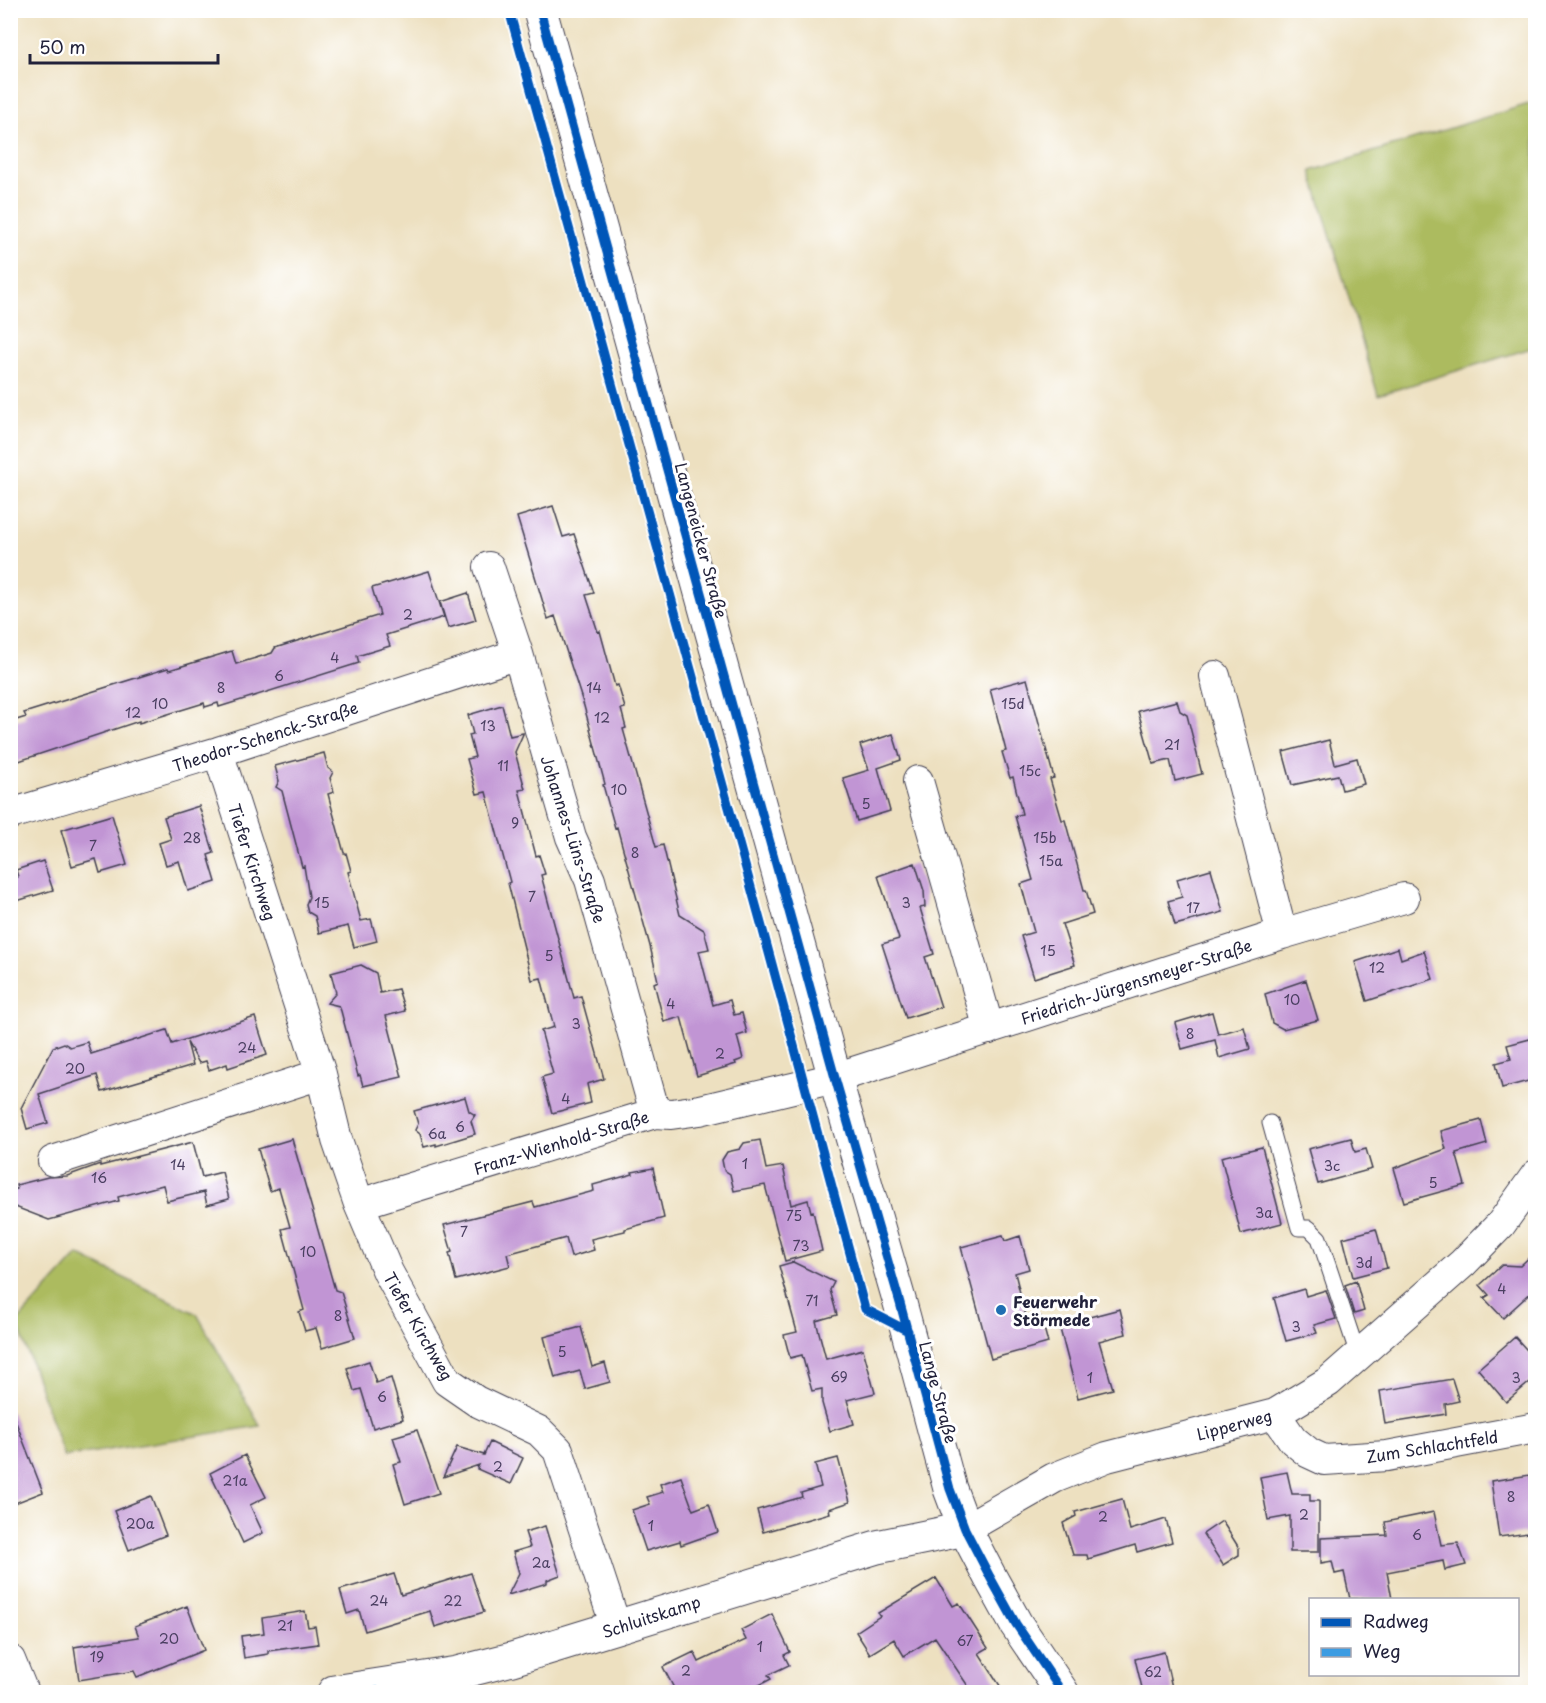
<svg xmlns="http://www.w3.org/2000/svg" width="1546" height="1703" font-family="'Playpen Sans',sans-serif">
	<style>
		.green { fill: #acbb5e; stroke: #676e4c; stroke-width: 1.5 }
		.building { fill: #c195d4 }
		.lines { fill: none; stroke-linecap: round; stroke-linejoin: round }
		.service-casing { stroke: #403e4f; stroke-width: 17 }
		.minor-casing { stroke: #403e4f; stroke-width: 32 }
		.secondary-casing { stroke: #403e4f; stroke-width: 35 }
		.service { stroke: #fff; stroke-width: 15 }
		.minor { stroke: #fff; stroke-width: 30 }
		.secondary { stroke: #fff; stroke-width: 33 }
		.quiet { stroke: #3c9ce2; stroke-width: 8; stroke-dasharray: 15 8; stroke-linecap: butt }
		.cycleway-casing { stroke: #fff; stroke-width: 13 }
		.cycleway { stroke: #0057b8; stroke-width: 9 }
		.poi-dot { fill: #1f6fb2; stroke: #fff; stroke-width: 2 }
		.labels { text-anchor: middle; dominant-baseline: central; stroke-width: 6; stroke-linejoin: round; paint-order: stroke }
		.number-label { font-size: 14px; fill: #4a3f61 }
		.street-label { font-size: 16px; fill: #22223b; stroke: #fff }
		.poi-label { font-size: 16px; font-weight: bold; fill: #22223b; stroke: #fff; text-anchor: start }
	</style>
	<rect width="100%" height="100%" fill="#fff"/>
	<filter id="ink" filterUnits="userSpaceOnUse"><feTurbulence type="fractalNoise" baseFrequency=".0167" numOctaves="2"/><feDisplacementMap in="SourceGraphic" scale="12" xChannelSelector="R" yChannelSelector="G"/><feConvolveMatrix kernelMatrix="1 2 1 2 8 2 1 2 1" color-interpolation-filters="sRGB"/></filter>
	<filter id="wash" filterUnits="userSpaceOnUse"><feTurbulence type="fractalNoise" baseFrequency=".008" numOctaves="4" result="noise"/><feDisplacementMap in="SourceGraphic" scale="24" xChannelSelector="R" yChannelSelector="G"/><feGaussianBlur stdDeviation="1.35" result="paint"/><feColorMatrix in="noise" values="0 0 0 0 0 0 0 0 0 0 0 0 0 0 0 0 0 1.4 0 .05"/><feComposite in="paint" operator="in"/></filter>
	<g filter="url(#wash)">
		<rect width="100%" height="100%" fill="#ede0c0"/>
		<path class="green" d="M 1535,102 L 1535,347 L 1378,395 L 1311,171 Z
			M 78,1255 L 197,1314 L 260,1426 L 64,1457 L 17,1322 Z"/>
		<g id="blocks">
			<path class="building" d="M 553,506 L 563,537 L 574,534 L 594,593 L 586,595 L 598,632 L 600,631 L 615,686 L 618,685 L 625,708 L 621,709 L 626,728 L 623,729 L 656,847 L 663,845 L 680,915 L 704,930 L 709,949 L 699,951 L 713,1005 L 730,1000 L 734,1015 L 742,1013 L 747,1033 L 737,1036 L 743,1059 L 735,1062 L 736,1064 L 697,1076 L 681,1017 L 664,1022 L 654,983 L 658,981 L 650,946 L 617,827 L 615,828 L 603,785 L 605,784 L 584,706 L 555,616 L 548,619 L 517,517 Z
				M 429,571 L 444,617 L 386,635 L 390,646 L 357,656 L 359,663 L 219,707 L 218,703 L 205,707 L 204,703 L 139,723 L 139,721 L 10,764 L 10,722 L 26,717 L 24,713 L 168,668 L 169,670 L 232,651 L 236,664 L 272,653 L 275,648 L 380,615 L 372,588 Z
				M 468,593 L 476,620 L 448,628 L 440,602 Z
				M 1027,679 L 1054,778 L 1050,779 L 1062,820 L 1065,820 L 1084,890 L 1086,890 L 1093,914 L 1062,924 L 1075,965 L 1034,978 L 1021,936 L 1034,932 L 1021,884 L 1033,880 L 1015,816 L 1022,814 L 1013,777 L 1010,778 L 1002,752 L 1006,751 L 990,689 Z
				M 1177,701 L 1180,711 L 1187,715 L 1202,774 L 1175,781 L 1170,760 L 1153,764 L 1138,711 Z
				M 502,705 L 510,736 L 523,733 L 523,734 L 515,752 L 525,789 L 519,790 L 536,856 L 539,855 L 545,874 L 541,875 L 574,998 L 581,996 L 604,1079 L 587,1084 L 591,1103 L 552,1113 L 542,1077 L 553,1074 L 541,1031 L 554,1027 L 541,978 L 532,980 L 508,883 L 510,882 L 486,792 L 477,794 L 467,759 L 475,757 L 469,735 L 473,734 L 468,715 Z
				M 893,734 L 901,760 L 878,768 L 890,811 L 857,821 L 843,778 L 869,770 L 860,745 Z
				M 1329,740 L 1335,764 L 1357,758 L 1364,784 L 1342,790 L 1338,775 L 1292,785 L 1283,752 Z
				M 324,753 L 328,768 L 333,772 L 330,778 L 334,792 L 328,794 L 344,853 L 346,853 L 351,871 L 348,872 L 361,921 L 371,919 L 377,941 L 354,947 L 348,926 L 319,933 L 315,916 L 308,912 L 306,904 L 309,897 L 304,866 L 302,867 L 282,791 L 276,787 L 279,781 L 275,766 Z
				M 199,806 L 214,853 L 208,855 L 216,882 L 188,891 L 179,861 L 166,865 L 159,843 L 171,839 L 164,817 Z
				M 112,815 L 127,865 L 100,873 L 96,859 L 72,866 L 61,830 Z
				M 43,861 L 53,890 L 10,903 L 10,879 L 18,877 L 16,870 Z
				M 915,863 L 924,891 L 925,907 L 920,908 L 934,954 L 925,957 L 941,1007 L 906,1018 L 882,944 L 899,939 L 878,876 Z
				M 1211,869 L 1223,912 L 1175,925 L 1168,901 L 1182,897 L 1177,879 Z
				M 1398,948 L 1401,959 L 1424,951 L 1433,979 L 1367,1001 L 1355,962 Z
				M 361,965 L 376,973 L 380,993 L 398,989 L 405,1011 L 386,1016 L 402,1077 L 363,1086 L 360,1075 L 358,1076 L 341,1011 L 339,1006 L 327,1003 L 336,993 L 331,973 Z
				M 1306,980 L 1318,1020 L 1283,1029 L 1272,1023 L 1265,994 Z
				M 1212,1012 L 1218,1034 L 1244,1027 L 1250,1049 L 1219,1058 L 1215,1040 L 1182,1049 L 1175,1023 Z
				M 255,1017 L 267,1055 L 228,1068 L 227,1064 L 209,1070 L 206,1061 L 199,1063 L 187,1042 L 193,1065 L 102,1092 L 97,1075 L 39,1094 L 48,1123 L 27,1129 L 21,1108 L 53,1047 L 64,1043 L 70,1047 L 87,1042 L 91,1054 L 167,1030 L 172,1044 Z
				M 1530,1039 L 1536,1058 L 1536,1079 L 1502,1088 L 1496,1063 L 1511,1059 L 1507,1045 Z
				M 465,1097 L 469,1111 L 475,1115 L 471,1121 L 475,1134 L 436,1146 L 436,1144 L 424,1147 L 420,1134 L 415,1130 L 418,1124 L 414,1111 Z
				M 1481,1120 L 1487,1144 L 1456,1153 L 1465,1185 L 1404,1202 L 1394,1168 L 1446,1149 L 1441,1131 Z
				M 1351,1138 L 1355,1152 L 1366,1149 L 1372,1169 L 1318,1184 L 1308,1149 Z
				M 292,1139 L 335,1290 L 341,1292 L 355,1338 L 322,1348 L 316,1328 L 305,1331 L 299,1312 L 304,1310 L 282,1229 L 290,1227 L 279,1188 L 270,1191 L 258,1149 Z
				M 760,1140 L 766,1169 L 783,1166 L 791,1205 L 808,1200 L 811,1212 L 813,1211 L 822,1251 L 785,1261 L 765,1185 L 734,1191 L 730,1174 L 724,1170 L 722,1160 L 727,1152 L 740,1149 L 744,1143 Z
				M 193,1142 L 202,1177 L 222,1172 L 229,1199 L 207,1205 L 204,1192 L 167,1201 L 163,1185 L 118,1197 L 119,1201 L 49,1220 L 10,1205 L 10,1191 L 17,1189 L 16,1185 L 48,1177 L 67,1176 L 100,1164 L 100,1166 Z
				M 1262,1147 L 1282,1223 L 1241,1234 L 1221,1157 Z
				M 653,1168 L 664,1218 L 625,1229 L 625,1231 L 591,1239 L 594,1250 L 571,1257 L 566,1238 L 507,1254 L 510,1266 L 456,1280 L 449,1253 L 452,1252 L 444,1225 L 533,1202 L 535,1207 L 594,1191 L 593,1185 L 633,1174 L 632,1172 Z
				M 1376,1229 L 1387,1268 L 1353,1277 L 1343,1238 Z
				M 1003,1236 L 1005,1241 L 1020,1236 L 1029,1269 L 1015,1273 L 1027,1321 L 1041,1317 L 1048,1343 L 991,1359 L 961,1247 Z
				M 1536,1251 L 1536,1288 L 1503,1318 L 1484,1298 L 1489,1295 L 1480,1285 L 1502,1265 L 1520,1266 Z
				M 793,1262 L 834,1282 L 830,1290 L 837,1315 L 816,1321 L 826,1359 L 863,1349 L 875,1393 L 847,1400 L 854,1424 L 830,1431 L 822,1403 L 822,1389 L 812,1391 L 802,1355 L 790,1358 L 784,1335 L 797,1332 L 779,1266 Z
				M 1356,1281 L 1364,1311 L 1354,1314 L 1345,1285 Z
				M 1304,1289 L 1306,1296 L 1326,1290 L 1336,1319 L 1314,1325 L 1317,1333 L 1286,1341 L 1274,1298 Z
				M 1120,1309 L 1126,1334 L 1099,1341 L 1113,1389 L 1078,1398 L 1059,1325 Z
				M 581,1327 L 592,1367 L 605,1363 L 610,1382 L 585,1389 L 580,1371 L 555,1378 L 544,1337 Z
				M 1515,1337 L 1536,1360 L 1536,1377 L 1506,1402 L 1478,1369 Z
				M 369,1361 L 376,1383 L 391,1378 L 403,1419 L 373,1428 L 361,1389 L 354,1391 L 347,1368 Z
				M 1452,1379 L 1459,1401 L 1445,1404 L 1446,1414 L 1385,1424 L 1380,1391 Z
				M 12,1412 L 43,1492 L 10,1505 L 10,1413 Z
				M 417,1430 L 439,1493 L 405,1504 L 393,1464 L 401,1462 L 393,1437 Z
				M 490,1442 L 523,1458 L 511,1484 L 477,1469 L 479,1465 L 443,1477 L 457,1447 L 484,1455 Z
				M 245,1455 L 266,1497 L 250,1505 L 263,1533 L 243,1543 L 210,1473 Z
				M 838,1458 L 850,1502 L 829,1509 L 830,1513 L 763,1532 L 757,1510 L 802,1497 L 801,1493 L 821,1487 L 815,1464 Z
				M 1287,1472 L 1292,1494 L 1310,1494 L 1310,1501 L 1319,1501 L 1319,1552 L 1290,1552 L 1290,1516 L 1268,1520 L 1260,1477 Z
				M 1530,1475 L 1536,1511 L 1536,1532 L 1499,1537 L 1491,1481 Z
				M 681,1477 L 693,1510 L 709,1504 L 718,1532 L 681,1545 L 680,1541 L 646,1551 L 632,1510 L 650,1504 L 647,1497 L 663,1492 L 660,1484 Z
				M 151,1496 L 166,1535 L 129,1550 L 114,1511 Z
				M 1122,1499 L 1130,1530 L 1166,1519 L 1172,1542 L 1137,1552 L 1135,1545 L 1088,1559 L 1087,1555 L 1073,1555 L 1063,1523 L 1076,1516 L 1075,1512 Z
				M 1434,1512 L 1441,1545 L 1458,1543 L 1466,1565 L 1445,1570 L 1443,1561 L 1387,1572 L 1392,1599 L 1350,1599 L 1344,1572 L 1335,1574 L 1332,1561 L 1321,1563 L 1321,1538 L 1387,1535 L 1385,1522 Z
				M 1222,1521 L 1239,1548 L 1239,1555 L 1223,1565 L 1203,1534 Z
				M 545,1526 L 560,1575 L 547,1580 L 547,1583 L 508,1595 L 519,1573 L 513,1552 L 530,1547 L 525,1532 Z
				M 471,1573 L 484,1612 L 435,1627 L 430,1611 L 365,1631 L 359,1610 L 347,1614 L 340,1590 L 394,1574 L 401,1595 Z
				M 936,1578 L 953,1606 L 959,1603 L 988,1648 L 979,1653 L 1004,1692 L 972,1692 L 935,1637 L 904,1656 L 894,1639 L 870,1654 L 856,1632 L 880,1616 L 878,1613 Z
				M 187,1606 L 204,1650 L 137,1677 L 134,1671 L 79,1680 L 74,1647 L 139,1637 L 135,1626 Z
				M 305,1611 L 308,1627 L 315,1626 L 318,1644 L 268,1651 L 268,1654 L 244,1658 L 241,1636 L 264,1633 L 262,1618 Z
				M 772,1614 L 790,1652 L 784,1655 L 789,1665 L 768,1675 L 771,1679 L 746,1692 L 676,1692 L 663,1667 L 694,1652 L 699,1662 L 746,1640 L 741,1630 Z
				M 1164,1652 L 1173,1692 L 1143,1692 L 1135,1659 Z"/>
		</g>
	</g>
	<g filter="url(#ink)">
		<use href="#blocks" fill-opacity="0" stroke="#403e4f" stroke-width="1.5"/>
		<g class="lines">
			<g class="service-casing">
				<path id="service" d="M 1270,1123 L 1299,1228 L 1309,1228 L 1319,1238 L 1358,1355"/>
			</g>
			<g class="minor-casing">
				<path id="minor" d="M 489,567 L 518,654 L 571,837 L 590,880 L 655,1113
					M 1215,676 L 1282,934
					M 218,752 L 321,1074 L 337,1140 L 359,1204 L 388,1272 L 447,1381 L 476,1401 L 539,1431 L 558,1450 L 616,1627
					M 918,781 L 989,1029
					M 10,814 L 218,752 L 518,654
					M 53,1161 L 321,1074
					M 359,1204 L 655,1113 L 671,1114 L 700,1110 L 835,1078 L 1282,934 L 1404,898
					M 1275,1414 L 1293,1440 L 1309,1453 L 1324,1460 L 1387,1456 L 1536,1428
					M 965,1529 L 1054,1478 L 1107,1457 L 1275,1414 L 1328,1382 L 1463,1263 L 1501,1224 L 1536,1175
					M 10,1660 L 23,1692"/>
			</g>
			<g class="secondary-casing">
				<path id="secondary" d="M 540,10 L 835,1078 L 900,1303 L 950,1489 L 965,1529 L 990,1577 L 1016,1624 L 1062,1692
					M 334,1692 L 457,1673 L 512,1659 L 877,1547 L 965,1529"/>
			</g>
			<use href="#service" class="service"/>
			<use href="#minor" class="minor"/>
			<use href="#secondary" class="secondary"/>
			<path class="quiet" d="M 374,1687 L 375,1692"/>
			<g class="cycleway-casing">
				<path id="cycleway" d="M 509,10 L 762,927 L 865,1309 L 908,1331
					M 540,10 L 835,1078 L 900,1303 L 950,1489 L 965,1529 L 990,1577 L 1016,1624 L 1062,1692"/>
			</g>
			<use href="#cycleway" class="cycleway"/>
		</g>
	</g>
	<circle class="poi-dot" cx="1001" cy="1310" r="6"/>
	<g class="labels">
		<g class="number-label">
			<text x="408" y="614">2</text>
			<text x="335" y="657">4</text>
			<text x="279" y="675">6</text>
			<text x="221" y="687">8</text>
			<text x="594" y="687">14</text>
			<text x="160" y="703">10</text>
			<text x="1013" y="703">15d</text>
			<text x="133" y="712">12</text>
			<text x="602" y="717">12</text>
			<text x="488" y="725">13</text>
			<text x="1172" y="744">21</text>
			<text x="503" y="765">11</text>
			<text x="1030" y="770">15c</text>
			<text x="619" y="789">10</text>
			<text x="866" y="803">5</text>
			<text x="515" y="822">9</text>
			<text x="192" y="837">28</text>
			<text x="1045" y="837">15b</text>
			<text x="93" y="845">7</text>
			<text x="635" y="852">8</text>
			<text x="1051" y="860">15a</text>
			<text x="532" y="896">7</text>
			<text x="322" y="902">15</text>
			<text x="906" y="902">3</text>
			<text x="1193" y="907">17</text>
			<text x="1048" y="950">15</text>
			<text x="549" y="955">5</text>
			<text x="1377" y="967">12</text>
			<text x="1292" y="999">10</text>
			<text x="671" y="1003">4</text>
			<text x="576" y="1023">3</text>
			<text x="1190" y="1033">8</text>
			<text x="247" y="1047">24</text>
			<text x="720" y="1053">2</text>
			<text x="75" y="1068">20</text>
			<text x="566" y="1098">4</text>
			<text x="460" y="1126">6</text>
			<text x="437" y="1133">6a</text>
			<text x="745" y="1163">1</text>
			<text x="178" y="1164">14</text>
			<text x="1332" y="1165">3c</text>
			<text x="99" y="1177">16</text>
			<text x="1433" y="1182">5</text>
			<text x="1264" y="1212">3a</text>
			<text x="794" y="1215">75</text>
			<text x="464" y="1231">7</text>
			<text x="801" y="1245">73</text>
			<text x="308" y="1251">10</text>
			<text x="1364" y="1262">3d</text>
			<text x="1502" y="1288">4</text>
			<text x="812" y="1300">71</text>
			<text x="338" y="1315">8</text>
			<text x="1296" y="1326">3</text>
			<text x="562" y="1351">5</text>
			<text x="839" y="1376">69</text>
			<text x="1090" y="1377">1</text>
			<text x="1516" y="1377">3</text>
			<text x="382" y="1396">6</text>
			<text x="498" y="1466">2</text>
			<text x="235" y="1480">21a</text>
			<text x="1511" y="1496">8</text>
			<text x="1304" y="1514">2</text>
			<text x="1103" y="1516">2</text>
			<text x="140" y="1523">20a</text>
			<text x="651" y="1525">1</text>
			<text x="1417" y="1534">6</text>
			<text x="541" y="1562">2a</text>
			<text x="379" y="1600">24</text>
			<text x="453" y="1600">22</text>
			<text x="285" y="1625">21</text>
			<text x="169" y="1638">20</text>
			<text x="965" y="1640">67</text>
			<text x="760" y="1646">1</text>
			<text x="97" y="1656">19</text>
			<text x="686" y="1670">2</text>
			<text x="1153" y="1671">62</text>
		</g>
		<g class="street-label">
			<text transform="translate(702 540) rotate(75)">Langeneicker Straße</text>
			<text transform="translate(265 736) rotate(-18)">Theodor-Schenck-Straße</text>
			<text transform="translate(574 839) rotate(72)">Johannes-Lüns-Straße</text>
			<text transform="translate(253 862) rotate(72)">Tiefer Kirchweg</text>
			<text transform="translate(1136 981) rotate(-18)">Friedrich-Jürgensmeyer-Straße</text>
			<text transform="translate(561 1142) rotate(-17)">Franz-Wienhold-Straße</text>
			<text transform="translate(419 1326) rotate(60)">Tiefer Kirchweg</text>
			<text transform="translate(939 1392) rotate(75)">Lange Straße</text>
			<text transform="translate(1234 1424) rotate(-15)">Lipperweg</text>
			<text transform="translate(1432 1446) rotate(-9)">Zum Schlachtfeld</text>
			<text transform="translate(651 1616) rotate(-18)">Schluitskamp</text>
		</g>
		<g class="poi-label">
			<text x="1013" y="1301">Feuerwehr<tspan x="1013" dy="18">Störmede</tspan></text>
		</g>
	</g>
	<rect width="1546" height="1703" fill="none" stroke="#fff" stroke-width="36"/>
	<rect x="1309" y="1598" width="210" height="78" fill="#ffffff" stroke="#a7a7b1" stroke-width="1.5"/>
	<rect x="1321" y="1618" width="30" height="9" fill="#0057b8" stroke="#a7a7b1" stroke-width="1.5"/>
	<text x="1363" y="1628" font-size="18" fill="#22223b">Radweg</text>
	<rect x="1321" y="1648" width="30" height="9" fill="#3c9ce2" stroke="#a7a7b1" stroke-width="1.5"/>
	<text x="1363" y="1658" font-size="18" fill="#22223b">Weg</text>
	<path d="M30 54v9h188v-9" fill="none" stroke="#22223b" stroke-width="3"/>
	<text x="39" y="54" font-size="18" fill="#22223b" stroke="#ffffff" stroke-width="4.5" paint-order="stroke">50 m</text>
</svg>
